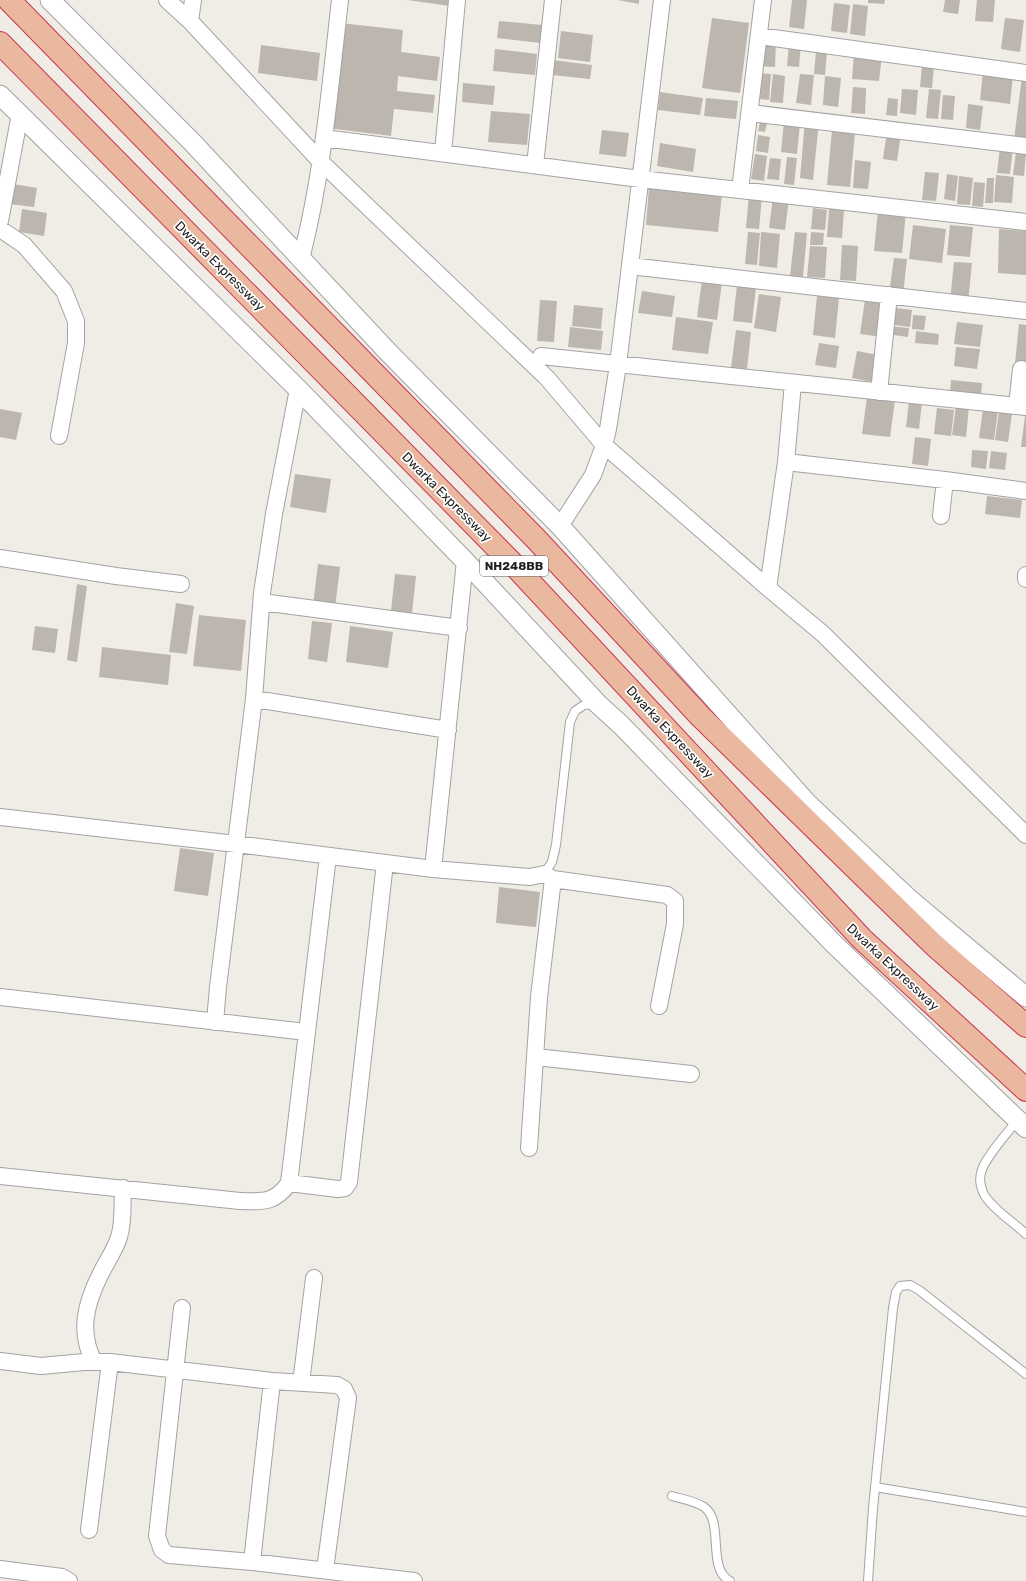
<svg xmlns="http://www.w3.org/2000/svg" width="1026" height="1581" font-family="Rubik,sans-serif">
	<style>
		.building { fill: #bcb6af }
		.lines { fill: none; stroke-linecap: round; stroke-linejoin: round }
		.service-casing { stroke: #a3a3a3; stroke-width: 10 }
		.minor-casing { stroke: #a3a3a3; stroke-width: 18 }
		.tertiary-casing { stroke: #a3a3a3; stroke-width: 21 }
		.trunk-casing { stroke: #cc3452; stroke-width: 24 }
		.service { stroke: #fff; stroke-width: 8 }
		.minor { stroke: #fff; stroke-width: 16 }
		.tertiary { stroke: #fff; stroke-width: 19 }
		.trunk { stroke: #eab89f; stroke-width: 22 }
		.labels { text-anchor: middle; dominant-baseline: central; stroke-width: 3.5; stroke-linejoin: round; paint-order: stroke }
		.shield { fill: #fff; stroke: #626262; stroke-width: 1 }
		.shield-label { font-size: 12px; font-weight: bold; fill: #1f1f1f }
		.street-label { font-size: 13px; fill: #1f1f1f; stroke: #fff }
	</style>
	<rect width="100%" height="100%" fill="#efede6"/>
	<path class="building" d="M 407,0 L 451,0 L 450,6 Z
		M 618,0 L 639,0 L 639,4 Z
		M 792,0 L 807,0 L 804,29 L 789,27 Z
		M 868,0 L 885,0 L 884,4 L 868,3 Z
		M 945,0 L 960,0 L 958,14 L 943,12 Z
		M 977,0 L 995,0 L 993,22 L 975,21 Z
		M 834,3 L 850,5 L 847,33 L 831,31 Z
		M 853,4 L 868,6 L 865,36 L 850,34 Z
		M 712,18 L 749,23 L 740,93 L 702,88 Z
		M 1005,18 L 1024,20 L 1020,52 L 1001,49 Z
		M 499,21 L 542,25 L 540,43 L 497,38 Z
		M 340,23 L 403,30 L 401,52 L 440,57 L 437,81 L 398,76 L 397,91 L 435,95 L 433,113 L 394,109 L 391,136 L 328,128 Z
		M 561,31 L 593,35 L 590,62 L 558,58 Z
		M 760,40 L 776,41 L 775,67 L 758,66 Z
		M 789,43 L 801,44 L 799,67 L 787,66 Z
		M 261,45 L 320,53 L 317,81 L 258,73 Z
		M 495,49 L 537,54 L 535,75 L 493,71 Z
		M 816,51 L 827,51 L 825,75 L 814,74 Z
		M 854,52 L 882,55 L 879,81 L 852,79 Z
		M 553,60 L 592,65 L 590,79 L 552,75 Z
		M 922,65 L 934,66 L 932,88 L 920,87 Z
		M 983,72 L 1013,76 L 1010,104 L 980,100 Z
		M 760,73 L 771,74 L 769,100 L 758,99 Z
		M 773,74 L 785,76 L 783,103 L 770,102 Z
		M 800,74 L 814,75 L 811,105 L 796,103 Z
		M 825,76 L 841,78 L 838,107 L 823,105 Z
		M 1022,77 L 1026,77 L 1026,141 L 1014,139 Z
		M 463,83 L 495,86 L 493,105 L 462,102 Z
		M 853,87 L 866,88 L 865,114 L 851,113 Z
		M 902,89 L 918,90 L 916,115 L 900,113 Z
		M 929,89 L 941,90 L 938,119 L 926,118 Z
		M 660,92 L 703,98 L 700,115 L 658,110 Z
		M 943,95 L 955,96 L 953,120 L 941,119 Z
		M 706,98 L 738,101 L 736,119 L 704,116 Z
		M 888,98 L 898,99 L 897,116 L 886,115 Z
		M 968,104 L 983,106 L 980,130 L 966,128 Z
		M 491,111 L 530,114 L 527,145 L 488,142 Z
		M 805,120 L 819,122 L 813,180 L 800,178 Z
		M 760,122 L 767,123 L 765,132 L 758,131 Z
		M 784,122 L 800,124 L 797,154 L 781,152 Z
		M 602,130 L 629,133 L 626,157 L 599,154 Z
		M 832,130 L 855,132 L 850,187 L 827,185 Z
		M 887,132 L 901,134 L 897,161 L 883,159 Z
		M 758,135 L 770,137 L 768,153 L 756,151 Z
		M 660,143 L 696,149 L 693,172 L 657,166 Z
		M 1000,147 L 1013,148 L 1010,174 L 997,173 Z
		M 1016,152 L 1026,153 L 1024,176 L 1013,175 Z
		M 755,154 L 767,156 L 764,181 L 751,179 Z
		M 787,157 L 797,158 L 794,185 L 784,184 Z
		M 770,158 L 781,159 L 779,180 L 767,179 Z
		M 855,160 L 871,162 L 868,189 L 853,188 Z
		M 925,172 L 939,173 L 936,201 L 922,200 Z
		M 947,174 L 958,176 L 955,201 L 944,199 Z
		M 996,175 L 1014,177 L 1012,203 L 994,202 Z
		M 959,176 L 973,178 L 970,205 L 957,204 Z
		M 987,178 L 994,178 L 993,203 L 985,203 Z
		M 974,182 L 985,183 L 983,207 L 972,206 Z
		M 13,184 L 37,188 L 34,207 L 10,204 Z
		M 649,187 L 722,194 L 718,232 L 646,225 Z
		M 749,195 L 762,196 L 759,229 L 746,228 Z
		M 773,197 L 789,199 L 785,230 L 769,228 Z
		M 813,208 L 827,210 L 825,230 L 811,229 Z
		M 829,208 L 844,210 L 842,238 L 827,237 Z
		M 22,209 L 47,213 L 44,236 L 19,232 Z
		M 878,210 L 906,212 L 902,253 L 874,251 Z
		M 913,225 L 946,229 L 942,263 L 909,259 Z
		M 950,225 L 973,227 L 970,257 L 947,255 Z
		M 999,229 L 1026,231 L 1026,275 L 998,273 Z
		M 748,232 L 760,233 L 757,265 L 745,264 Z
		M 761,232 L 780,234 L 777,268 L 759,266 Z
		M 795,232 L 807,233 L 803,277 L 790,276 Z
		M 811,232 L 824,233 L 823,245 L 810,245 Z
		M 842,245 L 858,246 L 856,281 L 840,280 Z
		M 810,246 L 827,247 L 825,278 L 807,277 Z
		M 894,258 L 907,259 L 903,295 L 889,294 Z
		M 954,262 L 972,263 L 968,303 L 950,301 Z
		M 702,280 L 722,282 L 717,320 L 697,317 Z
		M 737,285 L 756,287 L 752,323 L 733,321 Z
		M 642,291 L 675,296 L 672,317 L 638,313 Z
		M 759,294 L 781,297 L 776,332 L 754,328 Z
		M 817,296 L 839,298 L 835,338 L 813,335 Z
		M 540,300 L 557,301 L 554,342 L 537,341 Z
		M 865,300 L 887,303 L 882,337 L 860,334 Z
		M 574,305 L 603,308 L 601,329 L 572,326 Z
		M 896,308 L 912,310 L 910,327 L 894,325 Z
		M 913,315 L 926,316 L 924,330 L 912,329 Z
		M 676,317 L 713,322 L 708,354 L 672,350 Z
		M 957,322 L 983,325 L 980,347 L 954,344 Z
		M 1019,324 L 1026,325 L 1026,364 L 1015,363 Z
		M 888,326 L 909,328 L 908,337 L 887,334 Z
		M 570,327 L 603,331 L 601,350 L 568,347 Z
		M 736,330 L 751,332 L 747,369 L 731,368 Z
		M 916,331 L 939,334 L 938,345 L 915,343 Z
		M 819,343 L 839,346 L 836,368 L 815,365 Z
		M 956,347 L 980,349 L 977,369 L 954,366 Z
		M 857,351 L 878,355 L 873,382 L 852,378 Z
		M 951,380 L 982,383 L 981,397 L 967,395 L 967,392 L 959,391 L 958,394 L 950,394 Z
		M 867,397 L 895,400 L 890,437 L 862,434 Z
		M 909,401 L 922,402 L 919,429 L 906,427 Z
		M 956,405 L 969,406 L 966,437 L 952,435 Z
		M 937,408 L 954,410 L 951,436 L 934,434 Z
		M 0,409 L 22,413 L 16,440 L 0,437 Z
		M 983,409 L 998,411 L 994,440 L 979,438 Z
		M 999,412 L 1012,414 L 1008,442 L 995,440 Z
		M 1025,416 L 1026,416 L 1026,447 L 1021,447 Z
		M 915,437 L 931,439 L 928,466 L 912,464 Z
		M 972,450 L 988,451 L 986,469 L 971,467 Z
		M 991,451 L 1007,453 L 1005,470 L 989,468 Z
		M 295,474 L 331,479 L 326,513 L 290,507 Z
		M 987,496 L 1022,500 L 1020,518 L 985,514 Z
		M 318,564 L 340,567 L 335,608 L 313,605 Z
		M 395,574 L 416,576 L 412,613 L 391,611 Z
		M 77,584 L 87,586 L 77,662 L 67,660 Z
		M 176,603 L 194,606 L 187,654 L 169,652 Z
		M 199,615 L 246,620 L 241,671 L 193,666 Z
		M 312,621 L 332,623 L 327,662 L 308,659 Z
		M 35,626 L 58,629 L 55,653 L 32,650 Z
		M 350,626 L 393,632 L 388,668 L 346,662 Z
		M 102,647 L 171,655 L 168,685 L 99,677 Z
		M 180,848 L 214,853 L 208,896 L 174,891 Z
		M 499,887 L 540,892 L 536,927 L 496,923 Z"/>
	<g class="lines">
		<g class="service-casing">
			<path id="service" d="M 544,874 L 552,862 L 556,845 L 570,722 L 575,711 L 584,705 L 597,704
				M 1017,1120 C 1008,1133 984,1158 981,1173 C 979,1180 981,1190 985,1196 C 995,1211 1013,1222 1026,1234
				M 875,1487 L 1026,1512
				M 672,1496 C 682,1499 695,1501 704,1507 C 725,1521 706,1569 730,1581
				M 868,1581 L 873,1508 L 893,1308 L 896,1292 L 900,1286 L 910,1285 L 919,1290 L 1026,1374"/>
		</g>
		<g class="minor-casing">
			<path id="minor" d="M 167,0 L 190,21 L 321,162 L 547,378 L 604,445 L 768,588 L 823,634 L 1026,835
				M 190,21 L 193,0
				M 759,36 L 1026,73
				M 750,113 L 1026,146
				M 324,138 L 640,179 L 1026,222
				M 443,153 L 457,0
				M 535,165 L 553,0
				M 740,190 L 763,0
				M 0,221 L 20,114
				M 0,229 L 24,245 L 64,291 L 76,321 L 76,343 L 59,436
				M 301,259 C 323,174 330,87 340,0
				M 630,266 L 1026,311
				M 541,356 L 1026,407
				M 879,392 L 889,295
				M 1017,406 L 1021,369
				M 786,462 L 945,480 L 1026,491
				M 941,516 L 945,480
				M 560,526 L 593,475 L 604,445 L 608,429 L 618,365 L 662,0
				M 0,558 L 116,576 L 181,584
				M 1026,575 L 1026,579
				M 768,588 L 786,462 L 793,383
				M 262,602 L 459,628
				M 254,699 L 448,730
				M 0,817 L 236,844 L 433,869 L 530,877 L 544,874 L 553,879 L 667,895 L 675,901 L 675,924 L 659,1006
				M 433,869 L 465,561
				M 0,997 L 306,1032
				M 215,1022 L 218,987 L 254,699 L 262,593 L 274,514 L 298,389
				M 536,1057 L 691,1074
				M 529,1148 L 539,997 L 553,879
				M 0,1176 L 240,1201 C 263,1202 275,1203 289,1183 L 328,856
				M 289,1183 L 338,1189 L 345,1188 L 349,1182 L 385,863
				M 182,1308 L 157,1536 L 162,1550 L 169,1555 L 252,1562 L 414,1581
				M 0,1361 L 41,1366 L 84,1362 L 110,1362 L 272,1381 L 337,1385 L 344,1389 L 348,1398 L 325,1570
				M 94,1362 C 78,1331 86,1303 101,1273 C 107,1261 115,1250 119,1237 C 124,1222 122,1204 123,1188
				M 301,1383 L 314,1278
				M 89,1530 L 110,1362
				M 252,1562 L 272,1381
				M 0,1569 L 62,1577 L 69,1581"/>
		</g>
		<g class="tertiary-casing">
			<path id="tertiary" d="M 50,0 L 192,142 L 389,353 L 560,526 L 808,804 L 908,898 L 1026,997
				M 0,95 L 298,389 L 465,561 L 598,704 L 621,725 L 835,945 L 1026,1128"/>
		</g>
		<g class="trunk-casing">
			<path id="trunk" d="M 9,0 L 537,540 L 701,717 L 934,945 L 1026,1026
				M 0,43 L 512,563 L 862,939 L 1026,1090"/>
		</g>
		<use href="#service" class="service"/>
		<use href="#minor" class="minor"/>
		<use href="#tertiary" class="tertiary"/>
		<use href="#trunk" class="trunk"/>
	</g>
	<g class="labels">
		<rect class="shield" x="480" y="556" width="68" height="20" rx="3"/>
		<g class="shield-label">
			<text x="514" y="566">NH248BB</text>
		</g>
		<g class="street-label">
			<text transform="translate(220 266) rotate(45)">Dwarka Expressway</text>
			<text transform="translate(447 497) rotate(45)">Dwarka Expressway</text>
			<text transform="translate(670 732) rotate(47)">Dwarka Expressway</text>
			<text transform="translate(893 967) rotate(43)">Dwarka Expressway</text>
		</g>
	</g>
</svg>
